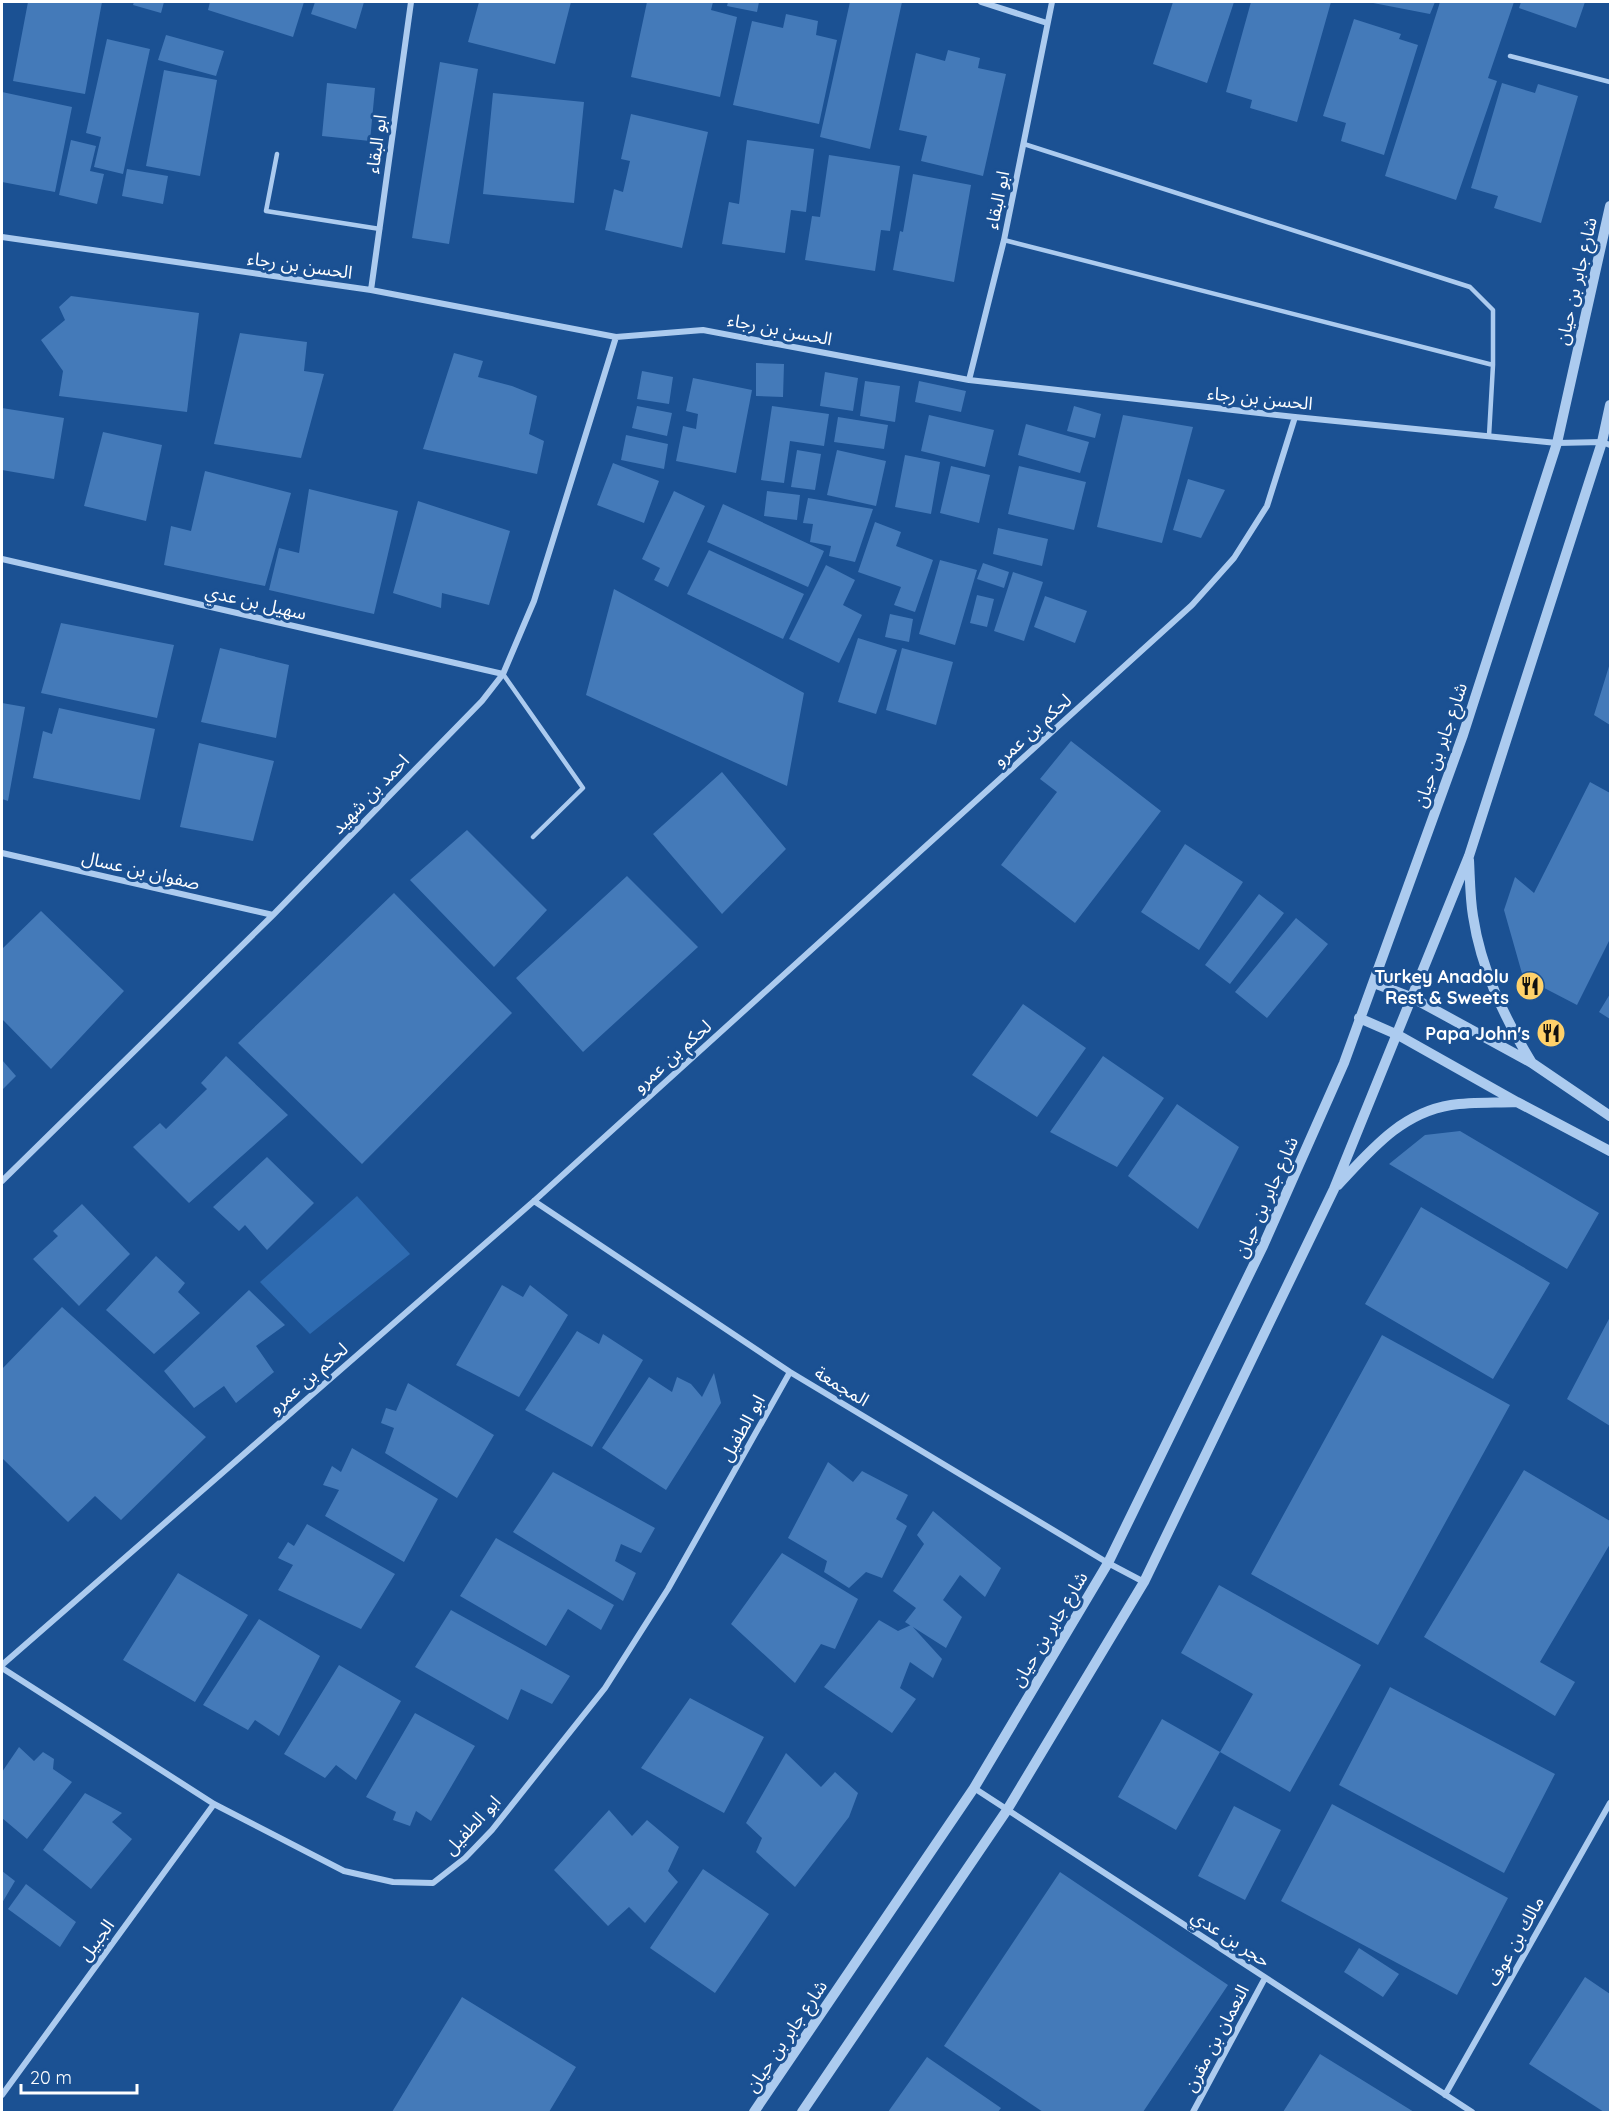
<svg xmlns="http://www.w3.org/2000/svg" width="1612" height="2114" font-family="Quicksand,'Noto Sans Arabic',sans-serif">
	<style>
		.green { fill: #2e6bb1 }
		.building { fill: #447ab9 }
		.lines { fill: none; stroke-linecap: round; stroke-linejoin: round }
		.service { stroke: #accbef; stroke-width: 4.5 }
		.minor { stroke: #accbef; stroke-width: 6 }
		.tertiary { stroke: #accbef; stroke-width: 10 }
		.labels { text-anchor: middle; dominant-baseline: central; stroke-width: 6; stroke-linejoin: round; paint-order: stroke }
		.street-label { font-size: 18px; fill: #fff; stroke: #1b5193 }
		.poi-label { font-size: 18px; font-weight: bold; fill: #fff; stroke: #1b5193; text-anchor: end }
	</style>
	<rect width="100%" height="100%" fill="#1b5193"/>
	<path class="green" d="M 357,1196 L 410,1254 L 310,1334 L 260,1282 Z"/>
	<path class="building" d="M 28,2 L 102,2 L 85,94 L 13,81 Z
		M 134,2 L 164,2 L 161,13 L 133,5 Z
		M 210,2 L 304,2 L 293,37 L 208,10 Z
		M 315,2 L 364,2 L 356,29 L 311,14 Z
		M 479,2 L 571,2 L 555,64 L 468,42 Z
		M 647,2 L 679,3 L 679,2 L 713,2 L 711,10 L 737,17 L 720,97 L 631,77 Z
		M 728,2 L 759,2 L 757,12 L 727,6 Z
		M 850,2 L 902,2 L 870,149 L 820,137 Z
		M 1173,2 L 1234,2 L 1207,83 L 1153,64 Z
		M 1251,2 L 1331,2 L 1297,122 L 1250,108 L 1252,100 L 1226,92 Z
		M 1368,2 L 1435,2 L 1430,14 Z
		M 1440,2 L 1514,2 L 1488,78 L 1497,81 L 1456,200 L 1385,176 Z
		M 1521,2 L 1585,2 L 1576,28 L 1519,8 Z
		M 786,14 L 818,21 L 816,35 L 837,40 L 819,124 L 733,105 L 752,21 L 783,28 Z
		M 1354,19 L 1401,34 L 1399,39 L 1418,45 L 1384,155 L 1341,141 L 1346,123 L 1323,116 Z
		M 166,35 L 224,51 L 216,76 L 158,60 Z
		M 107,39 L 150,49 L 123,174 L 94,167 L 101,137 L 86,133 Z
		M 948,50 L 980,58 L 978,68 L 1006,74 L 983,176 L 921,161 L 927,136 L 899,130 L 916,53 L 945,61 Z
		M 440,62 L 478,69 L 449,244 L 412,238 Z
		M 164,70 L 217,80 L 200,176 L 146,166 Z
		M 327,83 L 375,88 L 370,141 L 322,136 Z
		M 1502,83 L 1535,93 L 1538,84 L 1578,96 L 1541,223 L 1494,208 L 1498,196 L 1471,188 Z
		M 2,92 L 72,107 L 55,192 L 2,182 Z
		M 493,93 L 584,102 L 574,203 L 483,194 Z
		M 631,114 L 708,132 L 682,248 L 605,230 L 614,189 L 623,192 L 630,161 L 621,159 Z
		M 71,140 L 96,146 L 90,171 L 104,174 L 97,204 L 59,195 Z
		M 747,140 L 814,149 L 806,212 L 791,210 L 785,253 L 722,244 L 729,202 L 739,204 Z
		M 829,155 L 900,166 L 890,231 L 881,230 L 875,271 L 805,260 L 812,216 L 820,217 Z
		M 127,169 L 168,176 L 163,204 L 122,196 Z
		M 913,174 L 971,185 L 954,282 L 893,270 L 900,231 L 903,232 Z
		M 71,296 L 199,313 L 187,412 L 59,396 L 63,371 L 41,340 L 65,320 L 59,307 Z
		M 240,333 L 307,342 L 304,371 L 324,374 L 301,458 L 214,444 Z
		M 454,353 L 483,361 L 478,377 L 512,386 L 537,396 L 529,434 L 544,441 L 537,474 L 423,449 Z
		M 756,363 L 784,364 L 783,397 L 756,396 Z
		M 642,371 L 673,377 L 669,404 L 637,399 Z
		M 825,372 L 858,378 L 853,411 L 820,406 Z
		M 693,378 L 752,390 L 736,473 L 676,461 L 683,426 L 696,429 L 698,414 L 686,411 Z
		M 865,381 L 900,386 L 895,422 L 860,416 Z
		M 919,381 L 966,391 L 961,412 L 915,402 Z
		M 637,406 L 672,413 L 667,436 L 632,428 Z
		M 772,406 L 829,414 L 824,446 L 790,441 L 784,483 L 761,480 Z
		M 1074,406 L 1101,414 L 1095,438 L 1067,431 Z
		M 2,408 L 64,418 L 54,479 L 2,470 Z
		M 929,415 L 994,430 L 985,467 L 921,451 Z
		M 1123,415 L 1193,427 L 1162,543 L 1097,527 Z
		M 838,417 L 888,425 L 884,449 L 834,442 Z
		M 1026,424 L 1089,442 L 1080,473 L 1018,455 Z
		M 103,432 L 162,445 L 146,521 L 84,506 Z
		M 626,435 L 668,444 L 664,469 L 621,460 Z
		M 797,450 L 821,454 L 815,490 L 791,487 Z
		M 837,450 L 886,461 L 876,506 L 827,495 Z
		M 905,455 L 940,462 L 931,514 L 895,507 Z
		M 613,463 L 659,481 L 644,523 L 597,505 Z
		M 951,466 L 990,475 L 979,523 L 940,513 Z
		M 1019,466 L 1086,482 L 1074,530 L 1008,514 Z
		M 205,471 L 291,493 L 265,586 L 164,565 L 171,526 L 191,531 Z
		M 1188,479 L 1225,490 L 1201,538 L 1173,530 Z
		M 309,489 L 398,511 L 374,614 L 269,590 L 279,548 L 299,553 Z
		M 674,491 L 705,506 L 668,587 L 654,580 L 660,568 L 642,559 Z
		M 767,491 L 800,495 L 797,520 L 764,516 Z
		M 808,498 L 873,509 L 855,562 L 829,556 L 831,546 L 810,542 L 813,524 L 803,523 Z
		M 418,501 L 510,531 L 489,605 L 442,593 L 441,608 L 393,593 Z
		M 723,504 L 824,551 L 808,587 L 707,542 Z
		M 875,522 L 901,532 L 896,546 L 933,560 L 915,612 L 894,605 L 901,587 L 858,572 Z
		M 998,528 L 1048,539 L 1042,566 L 993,554 Z
		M 709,550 L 804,594 L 783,639 L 687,594 Z
		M 940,560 L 977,570 L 955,645 L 919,634 Z
		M 983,563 L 1009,572 L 1004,588 L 977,579 Z
		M 826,565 L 855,580 L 843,605 L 862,615 L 839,663 L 789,639 Z
		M 1013,572 L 1043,582 L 1024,641 L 994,631 Z
		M 614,589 L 804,693 L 787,786 L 586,695 Z
		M 977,595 L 994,599 L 987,627 L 970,623 Z
		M 1045,596 L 1087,611 L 1075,643 L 1034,627 Z
		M 890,614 L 913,619 L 909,642 L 885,637 Z
		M 61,623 L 174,645 L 157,718 L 41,693 Z
		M 858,638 L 897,650 L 876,714 L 838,702 Z
		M 220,648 L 289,665 L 276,738 L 201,722 Z
		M 902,648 L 953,662 L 936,725 L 886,710 Z
		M 1610,663 L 1610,725 L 1594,715 Z
		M 2,703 L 25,707 L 8,801 L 2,799 Z
		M 59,708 L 155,729 L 140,800 L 33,778 L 43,731 L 52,734 Z
		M 1071,741 L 1161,811 L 1075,923 L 1001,865 L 1057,792 L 1040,779 Z
		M 199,743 L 274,761 L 253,841 L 180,827 Z
		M 722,772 L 786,849 L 722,914 L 653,834 Z
		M 1590,782 L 1610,793 L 1610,939 L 1577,1005 L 1523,977 L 1504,910 L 1515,877 L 1534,893 Z
		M 467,830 L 547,910 L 494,967 L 410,880 Z
		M 1185,844 L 1243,882 L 1199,950 L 1141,912 Z
		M 627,876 L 698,947 L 583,1052 L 516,978 Z
		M 394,893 L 512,1013 L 362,1164 L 238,1043 Z
		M 1259,894 L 1284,913 L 1230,984 L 1205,965 Z
		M 41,911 L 124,991 L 51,1069 L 2,1019 L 2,949 Z
		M 1296,918 L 1328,944 L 1267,1018 L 1235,992 Z
		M 1610,994 L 1610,1019 L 1599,1012 Z
		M 1023,1004 L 1086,1048 L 1037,1117 L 972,1075 Z
		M 226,1056 L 288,1115 L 189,1203 L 133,1147 L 160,1123 L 166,1129 L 207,1089 L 201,1083 Z
		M 1103,1056 L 1164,1098 L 1117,1167 L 1050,1132 Z
		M 2,1060 L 16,1076 L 2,1090 Z
		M 1177,1104 L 1239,1147 L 1198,1229 L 1128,1176 Z
		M 1460,1131 L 1599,1213 L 1567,1269 L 1389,1164 L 1425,1135 Z
		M 267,1157 L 314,1203 L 267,1250 L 245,1225 L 239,1231 L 213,1207 Z
		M 82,1204 L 130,1254 L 79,1306 L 33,1259 L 58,1236 L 53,1231 Z
		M 1421,1207 L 1550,1283 L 1493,1379 L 1365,1304 Z
		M 156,1256 L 185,1283 L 178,1292 L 200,1313 L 154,1354 L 106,1310 Z
		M 502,1285 L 523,1297 L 530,1285 L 568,1315 L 519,1397 L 456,1365 Z
		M 249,1290 L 285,1325 L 256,1346 L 274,1372 L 236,1403 L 224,1386 L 194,1408 L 164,1371 Z
		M 62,1307 L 206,1437 L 121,1520 L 95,1496 L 68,1522 L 2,1458 L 2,1369 Z
		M 1610,1317 L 1610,1426 L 1567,1399 Z
		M 577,1331 L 599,1344 L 603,1334 L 643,1360 L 592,1447 L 525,1410 Z
		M 1382,1335 L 1510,1405 L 1378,1645 L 1251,1574 Z
		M 714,1373 L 721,1403 L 666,1490 L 602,1448 L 649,1377 L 672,1392 L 677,1377 L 691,1384 L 702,1397 Z
		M 408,1383 L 494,1435 L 457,1498 L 385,1453 L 394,1428 L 381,1423 L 386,1408 L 396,1411 Z
		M 352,1448 L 438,1499 L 404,1562 L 325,1516 L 339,1490 L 323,1485 L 332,1466 L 341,1472 Z
		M 828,1462 L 853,1482 L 862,1471 L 908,1495 L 896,1519 L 907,1526 L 882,1578 L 866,1572 L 849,1588 L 824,1572 L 827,1561 L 788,1538 Z
		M 1524,1470 L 1610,1521 L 1610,1544 L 1540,1662 L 1575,1682 L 1555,1716 L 1424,1637 Z
		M 553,1472 L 655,1528 L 641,1553 L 621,1544 L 615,1561 L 636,1573 L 623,1601 L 513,1532 Z
		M 933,1511 L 1001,1568 L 985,1597 L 960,1575 L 943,1600 L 962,1617 L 946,1648 L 905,1622 L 916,1608 L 893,1591 L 924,1544 L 917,1535 Z
		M 307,1524 L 395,1574 L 361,1629 L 278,1590 L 293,1565 L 278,1558 L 288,1542 L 294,1546 Z
		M 496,1538 L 614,1605 L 601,1630 L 568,1609 L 546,1646 L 460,1596 Z
		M 782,1553 L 858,1599 L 835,1649 L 821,1644 L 795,1683 L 731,1624 Z
		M 178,1573 L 248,1615 L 195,1702 L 123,1660 Z
		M 1219,1585 L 1361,1665 L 1290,1792 L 1220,1752 L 1176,1830 L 1118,1797 L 1162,1719 L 1220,1752 L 1253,1694 L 1181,1653 Z
		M 451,1610 L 570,1676 L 552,1704 L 521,1689 L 508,1720 L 415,1667 Z
		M 259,1619 L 320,1656 L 279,1736 L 255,1720 L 248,1730 L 203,1705 Z
		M 879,1620 L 898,1631 L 911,1625 L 942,1659 L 933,1678 L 910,1662 L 900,1688 L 916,1699 L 892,1733 L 824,1687 Z
		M 339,1665 L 401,1701 L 356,1780 L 336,1765 L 325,1778 L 284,1754 Z
		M 1390,1687 L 1555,1774 L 1504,1873 L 1339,1785 Z
		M 690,1698 L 764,1737 L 724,1813 L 641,1768 Z
		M 415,1713 L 475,1746 L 431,1821 L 416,1811 L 410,1826 L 393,1820 L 396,1812 L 366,1797 Z
		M 19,1747 L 34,1761 L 43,1752 L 54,1759 L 53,1769 L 72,1782 L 27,1839 L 2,1818 L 2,1772 Z
		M 786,1753 L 821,1787 L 835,1772 L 858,1793 L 849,1817 L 795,1887 L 756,1852 L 762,1838 L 746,1823 Z
		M 85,1793 L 122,1813 L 112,1822 L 132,1839 L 91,1889 L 43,1850 Z
		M 1332,1804 L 1508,1898 L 1457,1995 L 1281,1901 Z
		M 1234,1806 L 1281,1830 L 1245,1900 L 1198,1876 Z
		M 609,1810 L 632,1836 L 647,1820 L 679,1847 L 668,1871 L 678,1882 L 645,1923 L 629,1907 L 608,1926 L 554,1870 Z
		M 703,1869 L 769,1914 L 715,1993 L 650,1948 Z
		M 2,1871 L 15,1881 L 2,1903 Z
		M 1060,1872 L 1228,1985 L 1143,2112 L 1043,2112 L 944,2046 Z
		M 26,1884 L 76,1922 L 60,1947 L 8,1909 Z
		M 1359,1948 L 1399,1974 L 1383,1997 L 1344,1972 Z
		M 1585,1977 L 1610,1994 L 1610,2112 L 1604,2112 L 1529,2064 Z
		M 462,1997 L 576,2067 L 549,2112 L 392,2112 Z
		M 1320,2054 L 1414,2112 L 1283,2112 Z
		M 927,2057 L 1001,2108 L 998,2112 L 888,2112 Z"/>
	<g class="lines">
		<path class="service" d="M 1510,56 L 1610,82
			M 1024,144 L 1470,287 L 1493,310 L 1493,365 L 1489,436
			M 277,154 L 266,211 L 380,229
			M 1004,240 L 1493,365
			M 503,674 L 583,788 L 533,837"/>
		<path class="minor" d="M 981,2 L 1047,23
			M 2,237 L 371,290 L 616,337 L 703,330 L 969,380 L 1295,417 L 1557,443 L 1602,442 L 1610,445
			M 371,290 L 411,2
			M 969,380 L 1004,240 L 1052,2
			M 2,559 L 503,674
			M 2,853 L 273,915
			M 2,1181 L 273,915 L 482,701 L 503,674 L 534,601 L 616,337
			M 534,1201 L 790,1372 L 1108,1563 L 1144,1582
			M 2,1665 L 534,1201 L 1192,605 L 1234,558 L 1267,506 L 1295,417
			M 2,1668 L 214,1804 L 344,1871 L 393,1882 L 433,1883 L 465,1858 L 492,1830 L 605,1688 L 668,1589 L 790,1372
			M 974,1788 L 1472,2112
			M 2,2095 L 214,1804
			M 1445,2095 L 1610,1803
			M 1193,2112 L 1265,1978"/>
		<path class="tertiary" d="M 1469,860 C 1470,878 1470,898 1473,916 C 1481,969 1504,1017 1532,1063
			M 1374,983 L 1413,998 L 1532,1063 L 1610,1116
			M 1359,1018 L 1398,1035 L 1517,1102 L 1610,1151
			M 1338,1185 C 1371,1150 1401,1113 1451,1105 C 1472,1102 1495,1103 1516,1102
			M 754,2112 L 974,1788 L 1108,1563 L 1263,1246 L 1344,1063 L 1463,735 L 1557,443 L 1610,206
			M 802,2112 L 1007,1810 L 1144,1582 L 1334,1189 L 1469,856 L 1602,442 L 1610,405"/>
	</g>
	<defs>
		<g id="restaurant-disc" transform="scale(1.5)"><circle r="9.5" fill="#ffd16a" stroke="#1b5193"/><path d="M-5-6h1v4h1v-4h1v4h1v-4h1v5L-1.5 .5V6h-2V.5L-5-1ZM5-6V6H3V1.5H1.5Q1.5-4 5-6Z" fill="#111"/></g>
	</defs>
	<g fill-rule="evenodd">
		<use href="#restaurant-disc" x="1530" y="986"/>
		<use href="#restaurant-disc" x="1551" y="1033"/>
	</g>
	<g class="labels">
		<g class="street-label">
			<text transform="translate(376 144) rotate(-82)">ابو البقاء</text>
			<text transform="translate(997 200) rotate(-78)">ابو البقاء</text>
			<text transform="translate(300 265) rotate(8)">الحسن بن رجاء</text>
			<text transform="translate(1576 281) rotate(-77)">شارع جابر بن حيان</text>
			<text transform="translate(780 329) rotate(11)">الحسن بن رجاء</text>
			<text transform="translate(1260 398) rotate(6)">الحسن بن رجاء</text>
			<text transform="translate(256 602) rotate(13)">سهيل بن عدي</text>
			<text transform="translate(1032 730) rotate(-42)">لحكم بن عمرو</text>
			<text transform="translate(1440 745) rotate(-71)">شارع جابر بن حيان</text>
			<text transform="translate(370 794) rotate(-46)">احمد بن شهيد</text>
			<text transform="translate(141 870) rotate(13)">صفوان بن عسال</text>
			<text transform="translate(672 1056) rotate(-42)">لحكم بن عمرو</text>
			<text transform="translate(1266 1197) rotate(-66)">شارع جابر بن حيان</text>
			<text transform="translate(308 1378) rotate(-41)">لحكم بن عمرو</text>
			<text transform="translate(842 1386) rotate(31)">المجمعة</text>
			<text transform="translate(742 1428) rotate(-61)">ابو الطفيل</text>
			<text transform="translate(1049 1629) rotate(-59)">شارع جابر بن حيان</text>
			<text transform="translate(472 1825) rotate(-47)">ابو الطفيل</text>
			<text transform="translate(1231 1938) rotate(33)">حجر بن عدي</text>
			<text transform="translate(96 1940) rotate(-54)">الجبيل</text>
			<text transform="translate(1515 1941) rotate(-61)">مالك بن عوف</text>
			<text transform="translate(786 2036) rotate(-56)">شارع جابر بن حيان</text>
			<text transform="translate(1216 2038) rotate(-62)">النعمان بن مقرن</text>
		</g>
		<g class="poi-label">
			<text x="1509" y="976">Turkey Anadolu<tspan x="1509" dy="21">Rest &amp; Sweets</tspan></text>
			<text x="1530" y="1033">Papa John's</text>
		</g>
	</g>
	<rect width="1612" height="2114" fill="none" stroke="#ffffff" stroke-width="6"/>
	<path d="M21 2084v9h116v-9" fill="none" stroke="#ffffff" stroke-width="3"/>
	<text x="30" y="2084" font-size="18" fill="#ffffff" stroke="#1b5193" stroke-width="4.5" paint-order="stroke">20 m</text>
</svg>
